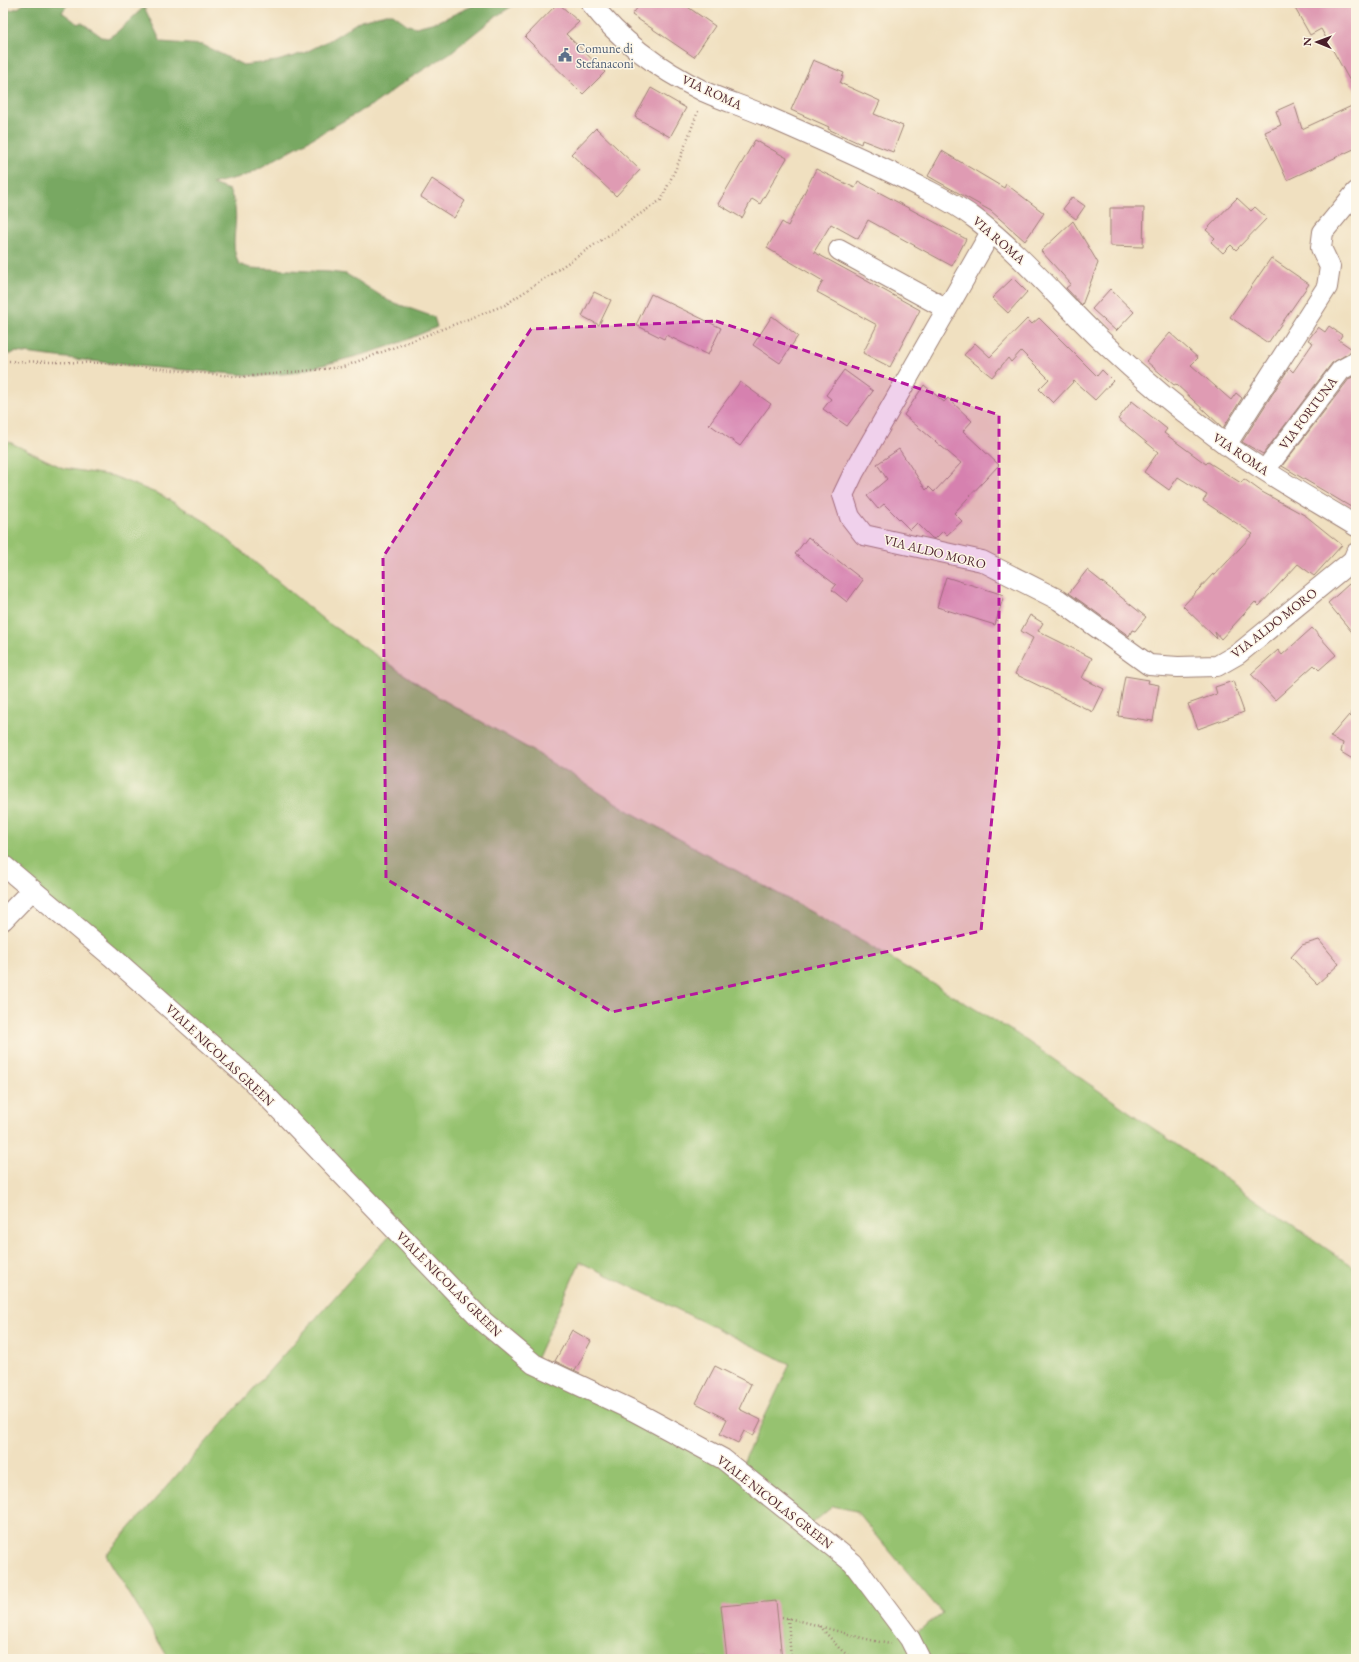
<svg xmlns="http://www.w3.org/2000/svg" width="1359" height="1662" font-family="'EB Garamond',serif">
	<style>
		.green { fill: #96c270; stroke: #70704e; fill-rule: evenodd }
		.forest { fill: #78a862; stroke: #616446 }
		.building { fill: #df9bb3 }
		.lines { fill: none; stroke-linecap: round; stroke-linejoin: round }
		.minor-casing { stroke: #9d8076; stroke-width: 22 }
		.path { stroke: #9d8076; stroke-width: 2.5; stroke-dasharray: 1 3; stroke-linecap: butt }
		.minor { stroke: #fff; stroke-width: 20 }
		.marked { fill: #b5179e; fill-opacity: 0.2; stroke: #b5179e; stroke-width: 3; stroke-dasharray: 8 5; stroke-linejoin: round }
		.labels { text-anchor: middle; dominant-baseline: central; stroke-width: 3; stroke-linejoin: round; paint-order: stroke }
		.service-label { font-size: 13px; fill: #4e5e75; stroke: #fcf5e5; text-anchor: start }
		.street-label { font-size: 13px; fill: #4a1f2b; stroke: #fcf5e5 }
	</style>
	<rect width="100%" height="100%" fill="#fcf5e5"/>
	<filter id="ink" filterUnits="userSpaceOnUse"><feTurbulence type="fractalNoise" baseFrequency=".025" numOctaves="2"/><feDisplacementMap in="SourceGraphic" scale="8" xChannelSelector="R" yChannelSelector="G"/><feConvolveMatrix kernelMatrix="1 2 1 2 8 2 1 2 1" color-interpolation-filters="sRGB"/></filter>
	<filter id="wash" filterUnits="userSpaceOnUse"><feTurbulence type="fractalNoise" baseFrequency=".012" numOctaves="4" result="noise"/><feDisplacementMap in="SourceGraphic" scale="16" xChannelSelector="R" yChannelSelector="G"/><feGaussianBlur stdDeviation="0.9" result="paint"/><feColorMatrix in="noise" values="0 0 0 0 0 0 0 0 0 0 0 0 0 0 0 0 0 1.4 0 .05"/><feComposite in="paint" operator="in"/></filter>
	<g filter="url(#wash)">
		<rect width="100%" height="100%" fill="#f0e0c0"/>
		<path class="green" d="M 3,439 L 63,468 L 113,476 L 161,495 L 208,523 L 325,621 L 438,697 L 526,747 L 634,814 L 840,928 L 1017,1034 L 1356,1269 L 1356,1659 L 169,1659 L 106,1555 L 395,1229 L 251,1080 L 3,865 ZM 580,1262 L 790,1364 L 739,1471 L 534,1364 ZM 833,1506 L 856,1511 L 942,1613 L 909,1638 L 808,1527 Z"/>
		<path class="forest" d="M 25,3 L 69,3 L 62,12 L 78,24 L 81,22 L 102,37 L 108,38 L 117,32 L 144,7 L 161,42 L 203,45 L 243,65 L 277,61 L 304,53 L 330,40 L 361,20 L 386,14 L 393,14 L 408,25 L 416,27 L 439,21 L 479,3 L 517,3 L 495,17 L 450,53 L 404,82 L 377,102 L 247,175 L 212,184 L 229,190 C 231,195 235,201 235,208 C 238,228 229,244 239,264 L 250,268 L 330,272 L 346,274 L 358,281 L 389,301 L 434,317 L 437,327 L 404,341 L 372,352 L 293,373 L 260,376 L 135,366 L 15,352 L 9,355 L 7,351 L 3,349 L 3,12 L 18,8 Z"/>
		<g id="blocks">
			<path class="building" d="M 558,3 L 579,22 L 566,34 L 605,72 L 583,94 L 525,37 Z
				M 641,3 L 682,3 L 715,26 L 694,57 L 632,15 Z
				M 1292,3 L 1356,3 L 1356,92 L 1321,29 L 1310,35 Z
				M 813,60 L 844,73 L 840,83 L 880,101 L 874,114 L 903,126 L 893,152 L 862,140 L 861,144 L 828,129 L 829,127 L 791,110 Z
				M 651,88 L 686,108 L 670,137 L 635,117 Z
				M 1294,103 L 1302,129 L 1356,104 L 1356,148 L 1287,180 L 1265,132 L 1281,125 L 1276,111 Z
				M 596,128 L 640,170 L 616,196 L 571,154 Z
				M 755,140 L 787,158 L 760,204 L 752,199 L 742,218 L 718,204 Z
				M 942,151 L 1004,188 L 1006,184 L 1044,213 L 1025,241 L 991,211 L 928,176 Z
				M 816,169 L 855,188 L 858,181 L 966,239 L 952,266 L 868,220 L 858,239 L 831,224 L 814,252 L 920,310 L 890,367 L 863,353 L 877,325 L 817,292 L 823,281 L 767,248 L 782,222 L 788,226 Z
				M 432,179 L 465,201 L 454,218 L 421,197 Z
				M 1072,197 L 1085,206 L 1076,219 L 1063,209 Z
				M 1237,198 L 1251,211 L 1255,207 L 1267,218 L 1236,250 L 1231,245 L 1223,253 L 1211,242 L 1215,238 L 1206,230 Z
				M 1110,208 L 1144,208 L 1143,247 L 1110,246 Z
				M 1073,221 L 1098,263 L 1082,305 L 1066,288 L 1071,284 L 1041,251 Z
				M 1271,258 L 1309,284 L 1268,343 L 1230,317 Z
				M 1013,278 L 1027,292 L 1008,313 L 992,298 Z
				M 1110,289 L 1134,312 L 1116,331 L 1092,309 Z
				M 594,292 L 611,300 L 599,325 L 582,316 Z
				M 651,294 L 721,328 L 708,355 L 666,335 L 664,339 L 636,325 Z
				M 772,316 L 798,336 L 780,363 L 753,345 Z
				M 1039,318 L 1097,376 L 1102,370 L 1113,381 L 1095,400 L 1074,381 L 1053,403 L 1039,389 L 1049,379 L 1021,351 L 1011,362 L 1008,358 L 992,377 L 964,355 L 975,343 L 990,357 L 1027,319 L 1032,324 Z
				M 1329,326 L 1342,335 L 1339,340 L 1352,349 L 1349,353 L 1332,363 L 1263,454 L 1242,442 L 1289,368 L 1293,372 L 1313,343 L 1308,340 L 1318,327 L 1325,332 Z
				M 1170,333 L 1198,358 L 1191,365 L 1231,400 L 1236,393 L 1242,398 L 1223,428 L 1176,384 L 1174,385 L 1146,361 Z
				M 844,370 L 873,391 L 847,426 L 823,409 L 831,399 L 826,395 Z
				M 1356,375 L 1356,510 L 1282,466 L 1349,379 Z
				M 740,382 L 771,404 L 740,446 L 709,424 Z
				M 924,385 L 944,402 L 948,398 L 972,421 L 963,431 L 999,465 L 954,513 L 962,521 L 947,535 L 943,531 L 935,539 L 932,538 L 917,523 L 910,530 L 884,504 L 878,509 L 867,496 L 887,479 L 877,464 L 899,449 L 926,490 L 929,487 L 934,492 L 961,463 L 904,415 Z
				M 1132,401 L 1167,429 L 1164,433 L 1206,464 L 1208,462 L 1241,483 L 1244,479 L 1262,492 L 1306,516 L 1342,545 L 1314,576 L 1298,564 L 1259,606 L 1255,602 L 1221,639 L 1215,632 L 1217,639 L 1183,606 L 1213,574 L 1214,576 L 1253,534 L 1203,501 L 1207,495 L 1178,477 L 1169,490 L 1144,472 L 1158,452 L 1118,419 Z
				M 808,537 L 863,580 L 847,602 L 832,590 L 836,585 L 795,554 Z
				M 1087,570 L 1146,617 L 1135,631 L 1132,630 L 1129,636 L 1069,593 Z
				M 946,577 L 1004,595 L 995,625 L 937,607 Z
				M 1349,584 L 1356,592 L 1356,637 L 1328,603 Z
				M 1030,615 L 1043,623 L 1038,631 L 1092,658 L 1082,678 L 1104,689 L 1093,712 L 1015,674 L 1033,638 L 1021,631 Z
				M 1312,628 L 1336,655 L 1319,670 L 1314,665 L 1275,700 L 1251,674 L 1278,650 L 1282,655 Z
				M 1125,676 L 1149,680 L 1148,683 L 1159,685 L 1153,721 L 1118,716 Z
				M 1233,681 L 1244,712 L 1198,729 L 1188,704 L 1217,694 L 1215,687 Z
				M 1352,712 L 1356,713 L 1356,761 L 1341,752 L 1343,743 L 1330,737 L 1349,715 L 1351,717 Z
				M 1319,940 L 1339,964 L 1317,984 L 1291,957 L 1302,945 Z
				M 572,1330 L 591,1341 L 575,1371 L 555,1361 Z
				M 715,1366 L 751,1384 L 739,1409 L 761,1420 L 753,1436 L 744,1431 L 738,1443 L 720,1434 L 727,1419 L 696,1403 Z
				M 776,1601 L 782,1659 L 727,1659 L 721,1606 Z"/>
		</g>
	</g>
	<g filter="url(#ink)">
		<use href="#blocks" fill-opacity="0" stroke="#9d8076" stroke-width="1"/>
		<g class="lines">
			<g class="minor-casing">
				<path id="minor" d="M 591,3 C 620,41 662,71 705,92 C 725,101 746,107 766,116 C 821,140 876,164 929,191 C 945,199 963,209 977,220 C 1023,256 1060,301 1102,341 C 1140,377 1182,412 1224,443 C 1266,474 1312,499 1356,526
					M 991,232 L 854,472 L 843,495 L 850,517 L 864,535 L 982,561 L 1059,600 L 1149,665 L 1178,667 L 1217,666 L 1238,654 L 1353,560 L 1356,553
					M 839,250 L 947,309
					M 1226,445 L 1327,287 L 1330,267 L 1321,248 L 1323,232 L 1356,192
					M 1265,470 L 1341,370 L 1356,362
					M 3,865 L 111,956 L 251,1080 L 484,1322 L 534,1364 L 634,1411 L 723,1459 L 853,1563 L 910,1639 L 920,1659
					M 3,920 L 32,890"/>
			</g>
			<path class="path" d="M 5,361 L 104,363 L 242,377 L 343,367 L 505,305 L 661,200 L 677,166 L 699,109
				M 782,1617 C 819,1624 854,1638 891,1644
				M 788,1618 L 791,1659
				M 820,1626 L 839,1648 L 852,1659"/>
			<use href="#minor" class="minor"/>
		</g>
	</g>
	<path class="marked" d="M 716,321 L 999,415 L 999,744 L 981,931 L 612,1012 L 386,879 L 383,557 L 531,329 Z"/>
	<defs>
		<g id="civic-bare" transform="scale(1.08)"><path d="M-.6-6.5H3V-4.5H.6V-3L4-1V1h2V6H-6V1h2V-1L-.6-3ZM-1.2 2.5V6h2.4V2.5Z" fill="#5c6f8a" stroke="#fcf5e5" stroke-width="2.5" paint-order="stroke"/></g>
	</defs>
	<g fill-rule="evenodd">
		<use href="#civic-bare" x="565" y="55"/>
	</g>
	<g class="labels">
		<g class="service-label">
			<text x="576" y="48">Comune di<tspan x="576" dy="15">Stefanaconi</tspan></text>
		</g>
		<g class="street-label">
			<text transform="translate(712 92) rotate(25)">VIA ROMA</text>
			<text transform="translate(999 240) rotate(41)">VIA ROMA</text>
			<text transform="translate(1308 413) rotate(-53)">VIA FORTUNA</text>
			<text transform="translate(1241 454) rotate(34)">VIA ROMA</text>
			<text transform="translate(935 552) rotate(14)">VIA ALDO MORO</text>
			<text transform="translate(1274 623) rotate(-38)">VIA ALDO MORO</text>
			<text transform="translate(220 1055) rotate(43)">VIALE NICOLAS GREEN</text>
			<text transform="translate(449 1284) rotate(45)">VIALE NICOLAS GREEN</text>
			<text transform="translate(775 1502) rotate(38)">VIALE NICOLAS GREEN</text>
		</g>
	</g>
	<rect width="1359" height="1662" fill="none" stroke="#fcf5e5" stroke-width="16"/>
	<g transform="translate(1317 42) rotate(271)" stroke="#fcf5e5" stroke-width="3" paint-order="stroke">
	<path d="M0-3L7 15L0 10L-7 15Z" fill="#4a1f2b"/>
	<text y="-6" font-size="11" font-weight="bold" text-anchor="middle" fill="#4a1f2b">N</text>
	</g>
</svg>
